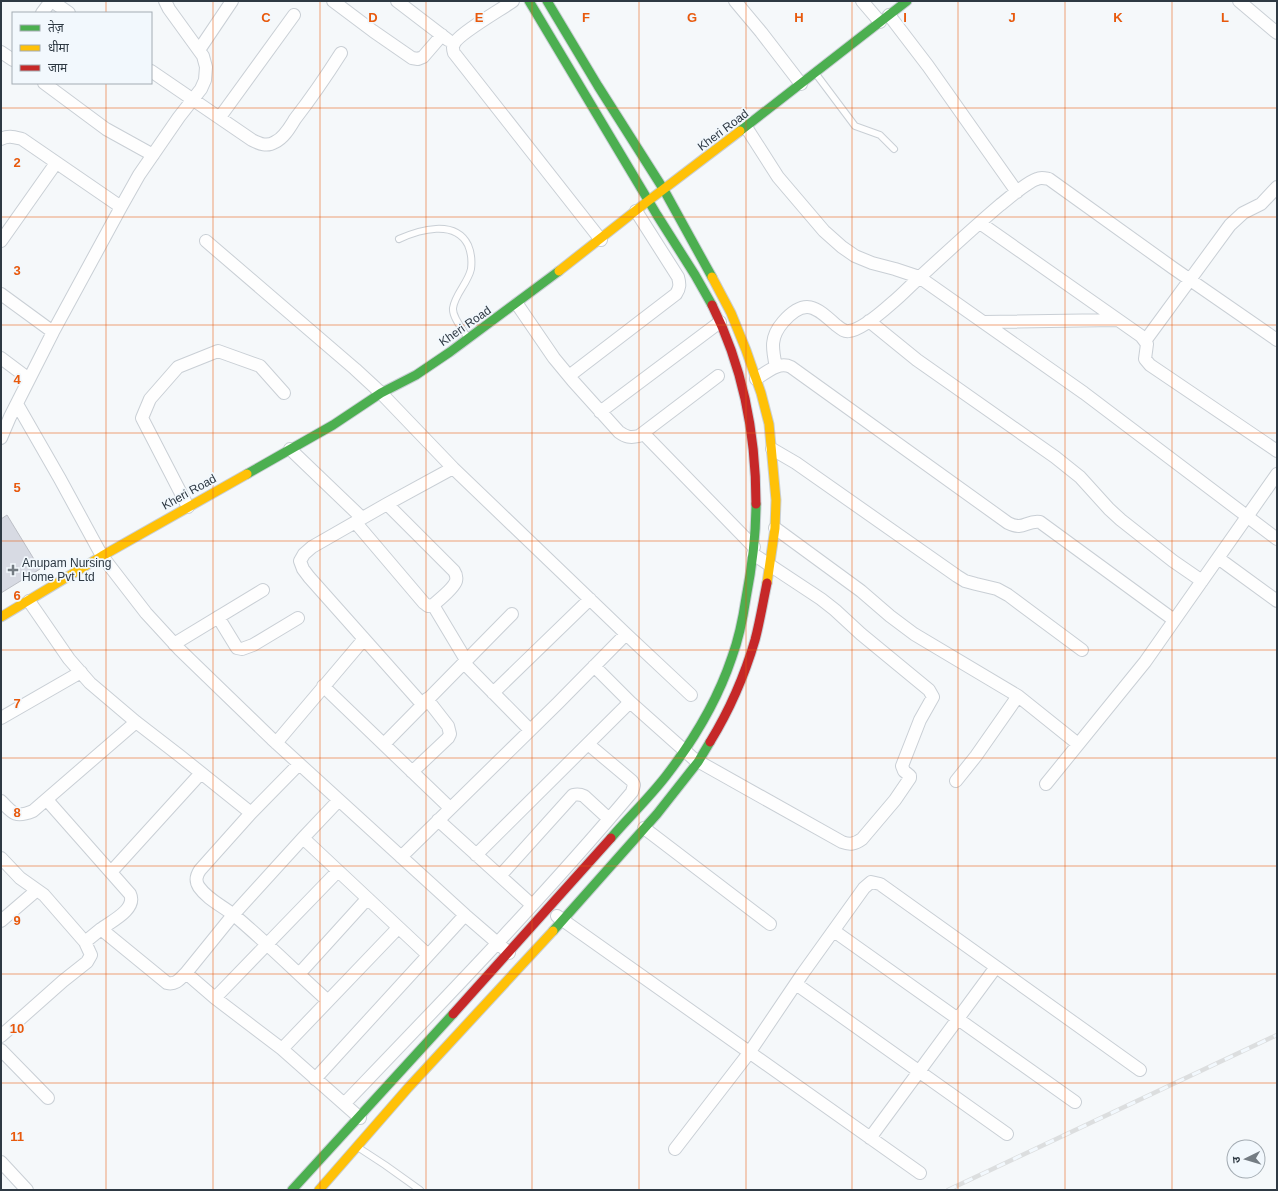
<svg xmlns="http://www.w3.org/2000/svg" width="1278" height="1191" font-family="Helvetica,'Noto Sans Devanagari',sans-serif">
	<style>
		.building { fill: #d7dae3; stroke: #bcbfc6 }
		.lines { fill: none; stroke-linecap: round; stroke-linejoin: round }
		.lane-casing { stroke: #c9cfd5; stroke-width: 8 }
		.street-casing { stroke: #c9cfd5; stroke-width: 14 }
		.fast-casing { stroke: #c9cfd5; stroke-width: 11 }
		.slow-casing { stroke: #c9cfd5; stroke-width: 11 }
		.jam-casing { stroke: #c9cfd5; stroke-width: 11 }
		.lane { stroke: #fefefe; stroke-width: 6 }
		.street { stroke: #fefefe; stroke-width: 12 }
		.fast { stroke: #4caf50; stroke-width: 9 }
		.slow { stroke: #ffc107; stroke-width: 9 }
		.jam { stroke: #c62828; stroke-width: 9 }
		.rail-casing { stroke: #dcdedf; stroke-width: 4.5 }
		.rail { stroke: #f2f8fd; stroke-width: 3; stroke-dasharray: 9; stroke-linecap: butt }
		.grid { fill: none; stroke: #e8590c; stroke-width: 1; stroke-opacity: 0.55 }
		.poi-dot { fill: #747c83; stroke: #f2f8fd; stroke-width: 1.5 }
		.labels { text-anchor: middle; dominant-baseline: central; stroke-width: 3.5; stroke-linejoin: round; paint-order: stroke }
		.street-label { font-size: 12px; fill: #2e3943; stroke: #f2f8fd }
		.poi-label { font-size: 12px; fill: #2e3943; stroke: #f2f8fd; text-anchor: start }
		.grid-label { font-size: 13px; text-anchor: middle; font-weight: bold; fill: #e8590c; stroke: #f2f8fd; stroke-width: 3.5; stroke-linejoin: round; paint-order: stroke }
	</style>
	<rect width="100%" height="100%" fill="#f5f8fa"/>
	<path class="building" d="M 7,515 L 40,569 L 1,593 L 1,519 Z"/>
	<g class="lines">
		<g class="lane-casing">
			<path id="lane" d="M 816,74 L 855,126 L 880,135 L 894,149
				M 399,239 C 419,230 455,219 468,245 C 471,252 472,261 471,269 C 468,283 455,294 453,308 C 452,317 463,330 468,338
				M 359,1148 L 385,1165 L 420,1190"/>
		</g>
		<g class="street-casing">
			<path id="street" d="M 52,1 L 69,13
				M 333,1 L 373,31 L 412,58 L 418,59 L 423,57 L 442,35
				M 397,1 L 448,40
				M 513,1 C 502,9 458,34 454,44 C 452,47 453,50 454,53 L 601,240
				M 735,1 L 761,32 L 801,84
				M 862,1 L 880,22
				M 1239,1 L 1277,33
				M 42,13 L 51,1
				M 889,15 L 928,66 L 1017,192
				M 199,50 L 232,1
				M 1,52 L 13,60
				M 151,71 L 252,140 C 260,144 267,147 275,142 C 284,138 290,127 295,119 C 312,97 327,75 341,53
				M 44,83 L 106,129 L 153,155
				M 220,117 L 294,15
				M 746,127 L 778,177 L 824,231 L 842,247 L 855,256 L 872,263 L 895,269 L 919,277 L 1084,393 L 1277,539
				M 1,139 C 8,135 14,137 22,139 L 121,207
				M 980,223 L 1141,336 L 1147,344 L 1145,359 L 1150,365 L 1277,451
				M 1,241 L 56,163
				M 206,241 L 355,369 L 381,393 L 453,468 L 626,634 L 691,695
				M 1,294 L 53,332
				M 517,304 L 554,358 L 573,381 L 619,432 C 626,437 630,438 639,436 L 718,376
				M 869,321 L 917,360 L 1055,457 L 1080,477 L 1109,509 L 1121,520 L 1173,561 L 1202,581
				M 984,322 L 1117,320
				M 1145,341 L 1230,225 L 1243,213 L 1261,204 L 1277,187
				M 1,358 L 29,379
				M 776,367 C 772,348 770,337 783,322 C 805,297 816,307 836,325 C 840,328 844,332 849,331 C 861,330 883,311 892,303 C 902,295 911,285 921,276 C 947,252 973,228 1000,205 C 1009,198 1027,182 1037,179 C 1041,177 1044,178 1049,179 L 1173,268 L 1277,340
				M 569,376 L 676,294 C 680,288 680,284 678,277 L 636,211
				M 756,379 C 767,372 779,361 791,367 L 1008,523 C 1024,531 1026,520 1040,522 L 1174,620
				M 17,404 L 60,479 L 102,556 L 146,613 L 180,650 L 272,739 L 465,915 L 509,953
				M 600,412 L 720,322
				M 643,433 L 754,547
				M 1,438 L 10,417 L 53,332 L 121,207 L 139,175 L 179,117 L 201,89 L 205,80 L 206,67 L 203,56 L 169,9 L 165,1
				M 290,449 L 362,518
				M 772,449 L 796,463 L 957,576 L 965,581 L 976,584 L 997,589 L 1008,595 L 1082,650
				M 188,507 L 142,418 L 150,399 L 178,367 L 218,351 L 260,366 L 284,393
				M 356,523 L 424,603 L 428,606 L 433,605 C 439,600 454,588 456,581 C 457,577 456,574 454,571 L 387,504
				M 775,528 L 861,591 L 890,616 L 914,634 L 1018,696 L 1078,744
				M 1218,558 L 1277,601
				M 29,601 L 69,659 L 90,683 L 136,722 L 180,756 L 251,813
				M 433,605 L 466,660
				M 218,617 L 237,648 L 242,649 L 253,645 L 298,618
				M 174,644 L 263,590
				M 464,663 L 530,730
				M 594,666 L 630,702 L 694,759 L 842,842 C 850,845 855,844 862,839 L 895,800 L 910,778 L 910,776 L 904,771 L 902,766 L 920,720 L 933,697 L 929,690 L 861,634 L 835,610 L 821,599 L 753,554
				M 323,686 L 450,808
				M 493,693 L 590,599
				M 422,704 L 309,577 L 303,569 L 300,561 L 304,554 L 312,547 L 387,504 L 453,468
				M 1,718 L 81,672
				M 276,743 L 364,639
				M 384,744 L 512,614
				M 299,764 L 251,813 L 200,870 C 196,876 195,881 199,887 C 208,900 223,906 235,916 C 267,943 297,973 328,1001
				M 412,772 L 448,738 L 450,734 L 448,726 L 427,699
				M 956,781 L 976,756 L 1018,696
				M 1046,784 L 1145,662 L 1277,474
				M 47,800 L 130,894 C 137,909 112,921 101,929
				M 1,801 C 13,814 16,818 33,811 L 136,722
				M 438,820 L 532,905
				M 644,828 L 770,924
				M 303,838 L 428,955
				M 476,855 L 630,702
				M 401,857 L 558,703 L 626,634
				M 1,858 L 20,878 L 44,895 L 85,942 L 101,929 L 167,983 C 176,985 180,979 186,973 L 215,998 L 282,1049 L 360,1118
				M 111,872 L 201,773
				M 500,876 L 573,795 C 577,794 580,794 584,796 L 609,819
				M 557,916 L 920,1173
				M 1,921 L 37,890
				M 834,931 L 1075,1102
				M 186,973 L 233,915 L 303,838 L 339,800
				M 299,974 L 367,899
				M 796,984 L 1007,1134
				M 215,998 L 338,871
				M 1,1036 L 63,981 L 87,962 L 91,955 L 85,942
				M 282,1049 L 398,928
				M 1,1050 L 48,1098
				M 315,1079 L 465,915
				M 344,1104 C 442,1002 541,900 632,792 L 634,785 L 632,781 L 588,744
				M 870,1138 L 996,967
				M 675,1149 L 749,1053 L 803,973 L 864,888 L 871,882 L 880,884 L 1140,1070
				M 1,1162 L 27,1190"/>
		</g>
		<g class="fast-casing">
			<path id="fast" d="M 529,1 L 657,215 L 695,275 L 712,305
				M 547,1 L 598,86 L 664,190 L 712,277
				M 740,131 L 907,1
				M 247,474 L 333,425 L 381,393 L 416,375 L 450,352 L 559,271
				M 611,838 C 629,817 649,798 666,776 C 693,741 718,699 732,657 C 739,638 743,618 746,598 C 752,567 756,535 756,504
				M 553,931 L 657,814 L 698,762 L 710,742
				M 292,1190 L 453,1014"/>
		</g>
		<g class="slow-casing">
			<path id="slow" d="M 559,271 L 648,201 L 740,131
				M 712,277 L 731,313 L 746,350 L 761,393 L 769,424 L 776,500 L 775,528 L 767,583
				M 1,617 L 102,556 L 247,474
				M 319,1190 L 408,1088 L 553,931"/>
		</g>
		<g class="jam-casing">
			<path id="jam" d="M 712,305 C 743,367 756,435 756,504
				M 710,742 C 729,711 745,674 755,640 C 760,621 763,602 767,583
				M 453,1014 L 611,838"/>
		</g>
		<use href="#lane" class="lane"/>
		<use href="#street" class="street"/>
		<use href="#fast" class="fast"/>
		<use href="#slow" class="slow"/>
		<use href="#jam" class="jam"/>
		<g class="rail-casing">
			<path id="rail" d="M 948,1190 L 1277,1035"/>
		</g>
		<use href="#rail" class="rail"/>
	</g>
	<path class="grid" d="M 106,1 L 106,13M 213,1 L 213,1190M 320,1 L 320,1190M 426,1 L 426,1190M 532,1 L 532,1190M 639,1 L 639,1190M 746,1 L 746,1190M 852,1 L 852,1190M 958,1 L 958,1190M 1065,1 L 1065,1190M 1172,1 L 1172,1190M 106,83 L 106,1190M 1,108 L 1277,108M 1,217 L 1277,217M 1,325 L 1277,325M 1,433 L 1277,433M 1,541 L 1277,541M 1,650 L 1277,650M 1,758 L 1277,758M 1,866 L 1277,866M 1,974 L 1277,974M 1,1083 L 1277,1083"/>
	<path class="poi-dot" d="M11 564h4v4h4v4h-4v4h-4v-4h-4v-4h4z"/>
	<g class="labels">
		<g class="street-label">
			<text transform="translate(723 130) rotate(-37)">Kheri Road</text>
			<text transform="translate(465 326) rotate(-35)">Kheri Road</text>
			<text transform="translate(189 492) rotate(-29)">Kheri Road</text>
		</g>
		<g class="poi-label">
			<text x="22" y="563">Anupam Nursing<tspan x="22" dy="14">Home Pvt Ltd</tspan></text>
		</g>
	</g>
	<g class="grid-label">
		<text x="266" y="22">C</text>
		<text x="373" y="22">D</text>
		<text x="479" y="22">E</text>
		<text x="586" y="22">F</text>
		<text x="692" y="22">G</text>
		<text x="799" y="22">H</text>
		<text x="905" y="22">I</text>
		<text x="1012" y="22">J</text>
		<text x="1118" y="22">K</text>
		<text x="1225" y="22">L</text>
		<text x="17" y="167">2</text>
		<text x="17" y="275">3</text>
		<text x="17" y="384">4</text>
		<text x="17" y="492">5</text>
		<text x="17" y="600">6</text>
		<text x="17" y="708">7</text>
		<text x="17" y="817">8</text>
		<text x="17" y="925">9</text>
		<text x="17" y="1033">10</text>
		<text x="17" y="1141">11</text>
	</g>
	<rect width="1278" height="1191" fill="none" stroke="#2e3943" stroke-width="4"/>
	<rect x="12" y="12" width="140" height="72" fill="#f2f8fd" stroke="#a4acb3"/>
	<rect x="20" y="25" width="20" height="6" fill="#4caf50" stroke="#a4acb3"/>
	<text x="48" y="32" font-size="12" fill="#2e3943">तेज़</text>
	<rect x="20" y="45" width="20" height="6" fill="#ffc107" stroke="#a4acb3"/>
	<text x="48" y="52" font-size="12" fill="#2e3943">धीमा</text>
	<rect x="20" y="65" width="20" height="6" fill="#c62828" stroke="#a4acb3"/>
	<text x="48" y="72" font-size="12" fill="#2e3943">जाम</text>
	<g transform="translate(1246 1159) rotate(265)"><circle r="19" fill="#f2f8fd" stroke="#a4acb3"/>
	<path d="M0-3L7 15L0 10L-7 15Z" fill="#747c83"/>
	<text y="-6" font-size="11" font-weight="bold" text-anchor="middle" fill="#2e3943">उ</text>
	</g>
</svg>
